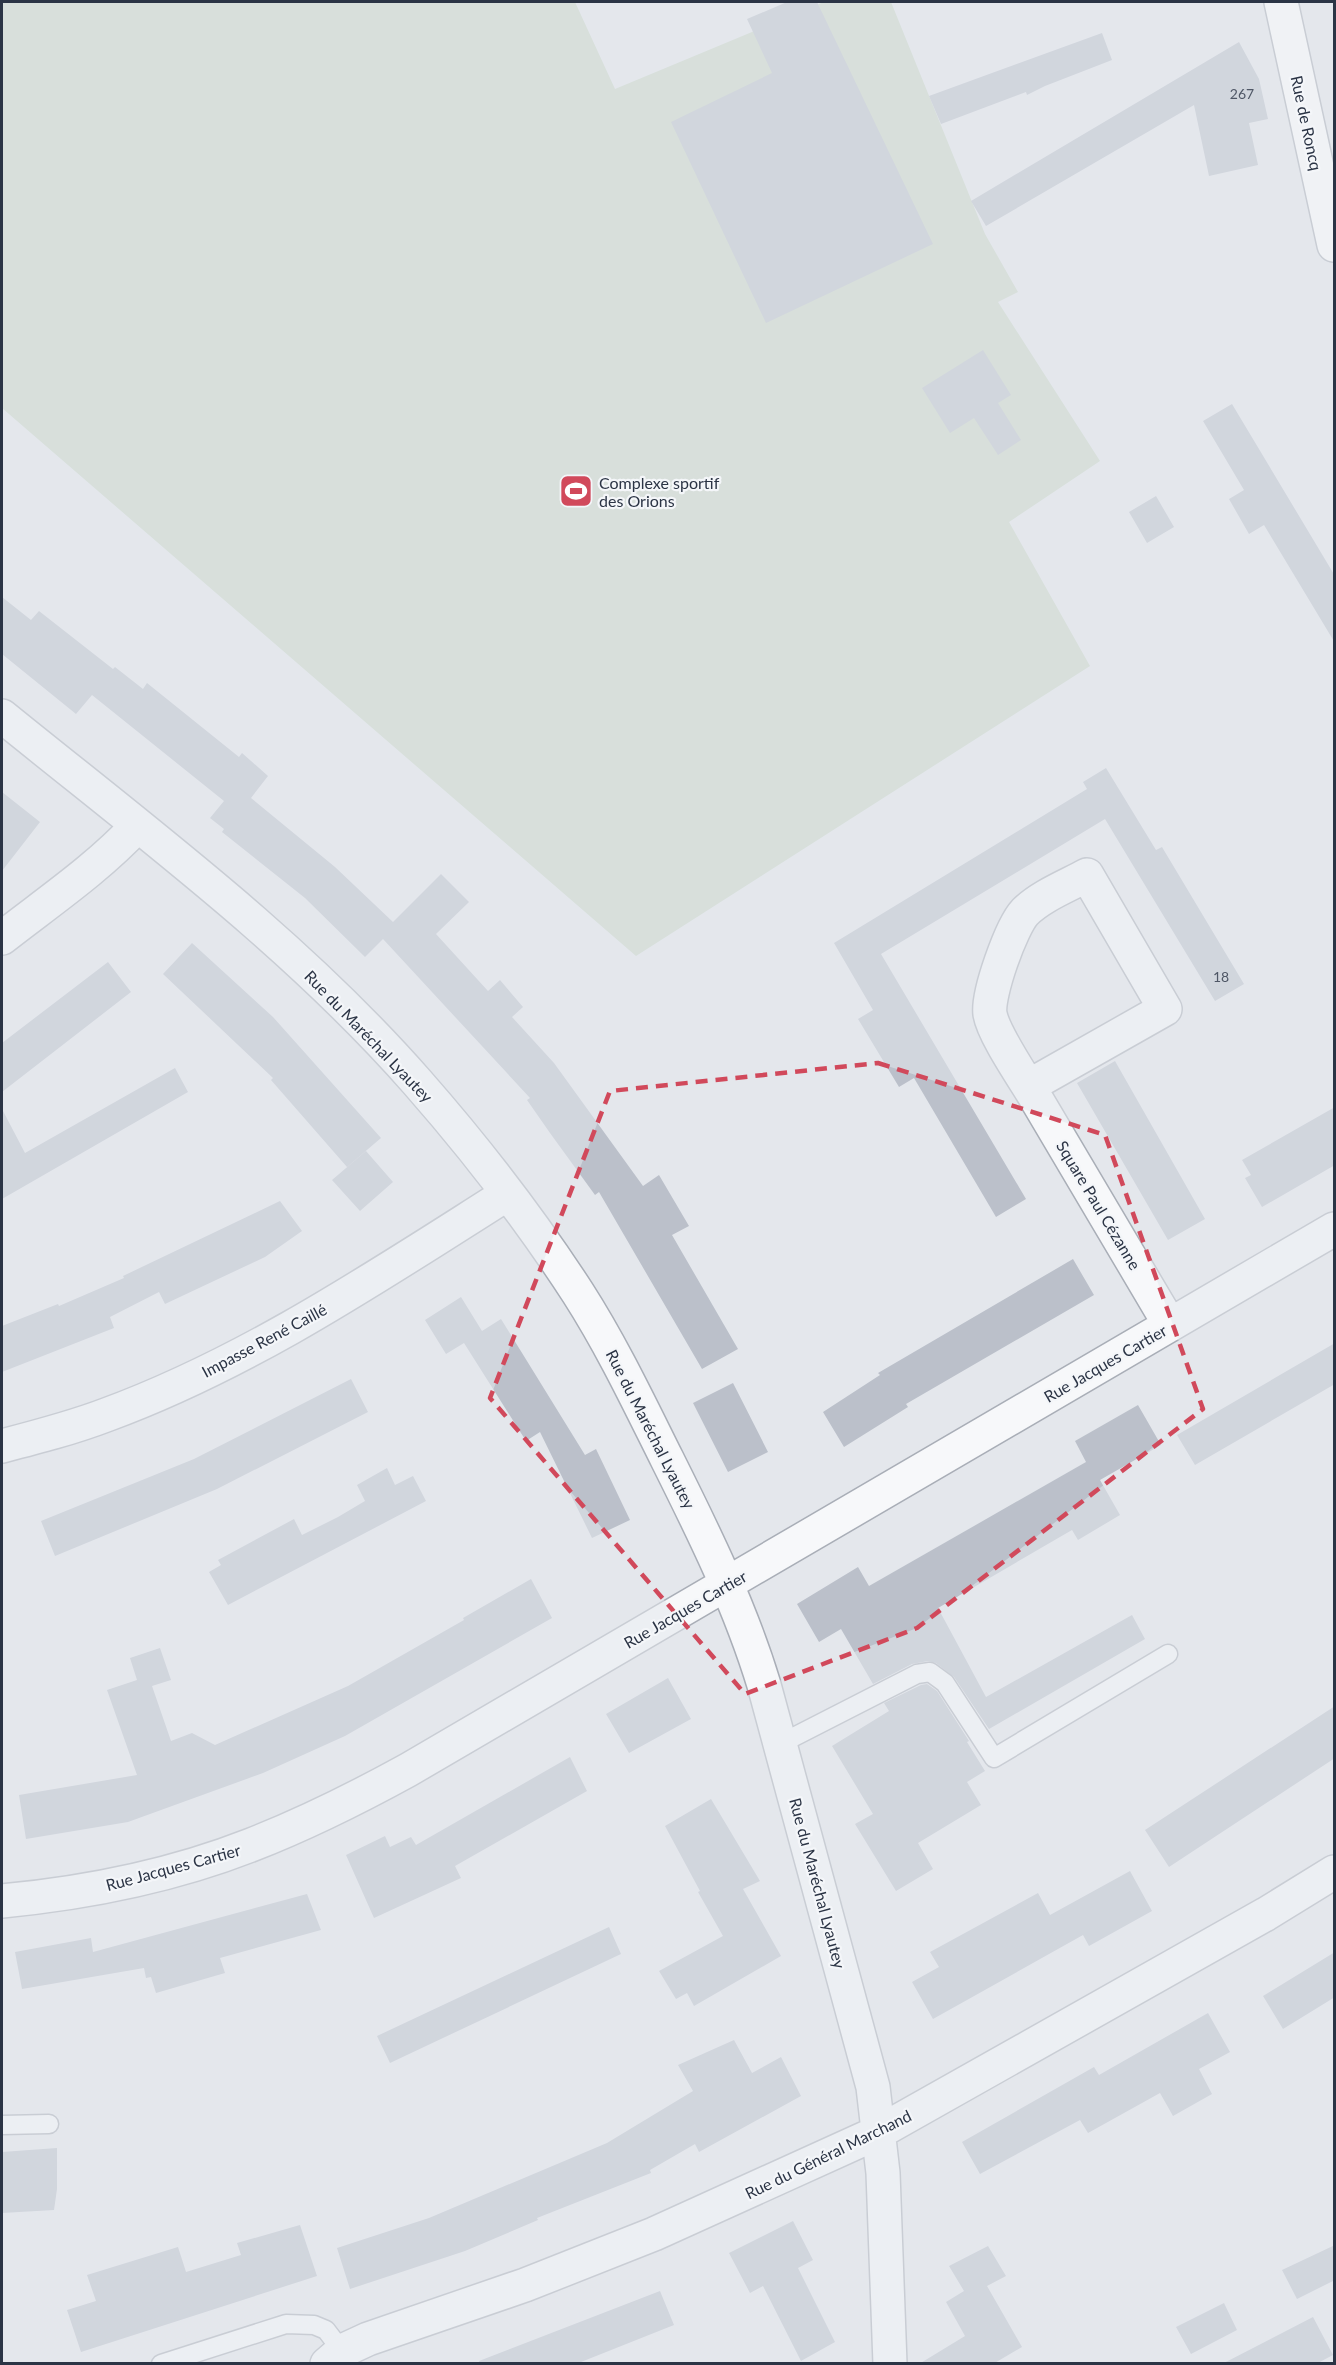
<svg xmlns="http://www.w3.org/2000/svg" width="1336" height="2365" font-family="Lato,sans-serif">
	<style>
		.green { fill: #c9d6c5 }
		.building { fill: #bbc0ca }
		.lines { fill: none; stroke-linecap: round; stroke-linejoin: round }
		.lane-casing { stroke: #a9aeb7; stroke-width: 21 }
		.street-casing { stroke: #a9aeb7; stroke-width: 36 }
		.secondary-casing { stroke: #a9aeb7; stroke-width: 36 }
		.lane { stroke: #f7f8fa; stroke-width: 18 }
		.street { stroke: #f7f8fa; stroke-width: 33 }
		.secondary { stroke: #fff; stroke-width: 33 }
		.marked { fill: none; stroke: #d1495b; stroke-width: 4.5; stroke-dasharray: 12 8; stroke-linejoin: round }
		.labels { text-anchor: middle; dominant-baseline: central; stroke-width: 4.5; stroke-linejoin: round; paint-order: stroke }
		.number-label { font-size: 14px; fill: #4f5766 }
		.street-label { font-size: 16px; fill: #2b3445; stroke: #f4f6f9 }
		.poi-label { font-size: 16px; fill: #2b3445; stroke: #f4f6f9; text-anchor: start }
	</style>
	<rect width="100%" height="100%" fill="#e4e7ec"/>
	<path class="green" d="M 2,2 L 575,2 L 615,89 L 824,2 L 891,2 L 985,234 L 1018,292 L 998,302 L 1100,461 L 1009,522 L 1090,666 L 636,956 L 2,408 Z"/>
	<path class="building" d="M 787,2 L 817,2 L 933,244 L 766,323 L 671,122 L 772,73 L 747,19 Z
		M 1102,33 L 1112,60 L 1045,86 L 1027,95 L 1026,92 L 941,124 L 929,96 Z
		M 1239,42 L 1259,79 L 1268,119 L 1249,123 L 1258,165 L 1209,176 L 1194,105 L 986,226 L 971,201 Z
		M 983,350 L 1011,395 L 998,403 L 1021,440 L 998,455 L 974,418 L 950,433 L 922,388 Z
		M 1232,404 L 1335,576 L 1335,643 L 1264,525 L 1249,534 L 1229,499 L 1244,490 L 1203,421 Z
		M 1156,496 L 1174,527 L 1147,543 L 1129,512 Z
		M 2,597 L 31,620 L 39,611 L 113,669 L 115,667 L 143,689 L 147,683 L 239,757 L 242,753 L 268,776 L 251,798 L 335,867 L 393,922 L 441,874 L 469,902 L 436,934 L 488,991 L 500,980 L 523,1007 L 512,1017 L 554,1063 L 643,1186 L 659,1175 L 689,1226 L 672,1235 L 738,1349 L 702,1369 L 599,1192 L 595,1195 L 550,1133 L 527,1100 L 530,1098 L 383,939 L 365,957 L 305,898 L 222,832 L 224,829 L 210,818 L 224,801 L 92,695 L 76,714 L 2,654 Z
		M 1106,768 L 1156,850 L 1162,847 L 1244,984 L 1215,1001 L 1105,819 L 881,954 L 1026,1199 L 996,1217 L 914,1078 L 899,1087 L 858,1019 L 873,1010 L 834,943 L 1087,789 L 1083,782 Z
		M 2,792 L 40,822 L 2,871 Z
		M 192,943 L 273,1017 L 381,1138 L 347,1167 L 271,1080 L 273,1078 L 163,974 Z
		M 108,962 L 131,992 L 2,1092 L 2,1043 Z
		M 1115,1061 L 1205,1219 L 1168,1240 L 1077,1083 Z
		M 175,1068 L 188,1092 L 2,1199 L 2,1109 L 25,1153 Z
		M 1335,1107 L 1335,1165 L 1262,1207 L 1245,1178 L 1251,1175 L 1242,1160 Z
		M 366,1151 L 393,1182 L 360,1211 L 332,1180 Z
		M 280,1201 L 302,1231 L 265,1257 L 165,1304 L 159,1292 L 110,1317 L 114,1328 L 2,1372 L 2,1326 L 58,1304 L 59,1306 L 124,1278 L 123,1276 Z
		M 1073,1259 L 1094,1295 L 906,1404 L 908,1407 L 844,1447 L 823,1412 L 880,1375 L 878,1373 Z
		M 461,1297 L 482,1331 L 501,1319 L 585,1455 L 596,1449 L 630,1520 L 592,1538 L 540,1432 L 526,1441 L 464,1343 L 446,1354 L 425,1320 Z
		M 1335,1343 L 1335,1384 L 1195,1465 L 1177,1435 Z
		M 351,1379 L 368,1412 L 217,1489 L 55,1556 L 41,1521 L 194,1459 Z
		M 733,1383 L 768,1452 L 728,1472 L 693,1403 Z
		M 1138,1405 L 1161,1445 L 1100,1480 L 1120,1515 L 1078,1540 L 1072,1530 L 938,1608 L 986,1697 L 1132,1615 L 1145,1639 L 989,1729 L 954,1677 L 936,1663 L 928,1661 L 912,1664 L 873,1684 L 841,1629 L 819,1642 L 797,1604 L 858,1567 L 869,1586 L 1086,1462 L 1075,1441 Z
		M 387,1468 L 395,1485 L 413,1476 L 426,1501 L 228,1605 L 209,1572 L 221,1565 L 218,1560 L 294,1519 L 302,1535 L 338,1517 L 365,1501 L 357,1485 Z
		M 531,1579 L 552,1618 L 345,1736 L 263,1773 L 128,1822 L 26,1839 L 19,1795 L 137,1775 L 107,1690 L 137,1680 L 130,1658 L 160,1648 L 171,1680 L 152,1686 L 171,1741 L 192,1733 L 215,1745 L 348,1686 L 464,1620 L 463,1618 Z
		M 668,1678 L 691,1719 L 629,1753 L 606,1714 Z
		M 927,1684 L 937,1691 L 969,1741 L 967,1742 L 985,1771 L 967,1782 L 981,1805 L 918,1843 L 933,1869 L 896,1891 L 855,1824 L 873,1814 L 832,1746 L 889,1711 L 884,1703 L 921,1685 Z
		M 1335,1706 L 1335,1758 L 1169,1867 L 1145,1830 Z
		M 570,1757 L 587,1791 L 455,1866 L 461,1878 L 374,1918 L 346,1855 L 385,1836 L 390,1847 L 411,1837 L 416,1845 Z
		M 711,1799 L 760,1881 L 743,1889 L 781,1956 L 694,2006 L 687,1993 L 676,1999 L 659,1971 L 723,1936 L 698,1892 L 700,1891 L 665,1826 Z
		M 1130,1871 L 1152,1911 L 1089,1946 L 1083,1935 L 933,2019 L 912,1982 L 939,1967 L 930,1952 L 1038,1893 L 1050,1915 Z
		M 307,1894 L 321,1930 L 220,1958 L 225,1973 L 156,1993 L 151,1977 L 146,1978 L 144,1968 L 22,1989 L 15,1952 L 91,1938 L 93,1952 Z
		M 609,1927 L 621,1954 L 390,2063 L 377,2036 Z
		M 1335,1952 L 1335,1997 L 1283,2029 L 1263,1996 Z
		M 1208,2013 L 1230,2052 L 1199,2069 L 1212,2094 L 1173,2116 L 1160,2093 L 1088,2133 L 1080,2120 L 980,2174 L 962,2142 L 1094,2067 L 1099,2075 Z
		M 734,2040 L 752,2073 L 781,2057 L 801,2096 L 699,2152 L 695,2144 L 650,2170 L 651,2173 L 537,2218 L 538,2220 L 465,2251 L 350,2289 L 337,2248 L 429,2218 L 607,2143 L 693,2091 L 678,2065 Z
		M 57,2148 L 57,2189 L 54,2210 L 2,2213 L 2,2152 Z
		M 793,2221 L 813,2260 L 798,2268 L 835,2342 L 801,2361 L 763,2286 L 750,2293 L 729,2253 Z
		M 300,2225 L 317,2276 L 81,2352 L 67,2310 L 96,2301 L 87,2275 L 178,2247 L 186,2272 L 241,2255 L 237,2243 Z
		M 1335,2245 L 1335,2280 L 1297,2299 L 1282,2270 Z
		M 988,2246 L 1006,2276 L 987,2286 L 1022,2347 L 993,2364 L 919,2364 L 965,2336 L 946,2302 L 964,2291 L 949,2266 Z
		M 660,2291 L 674,2325 L 576,2364 L 480,2364 L 479,2361 Z
		M 1224,2303 L 1237,2330 L 1191,2354 L 1176,2327 Z
		M 1313,2317 L 1333,2355 L 1316,2364 L 1222,2364 Z"/>
	<g class="lines">
		<g class="lane-casing">
			<path id="lane" d="M 780,1744 L 917,1674 L 930,1672 L 945,1683 L 994,1758 L 1168,1654
				M 2,2125 L 49,2124
				M 161,2364 L 286,2324 L 314,2325 L 326,2330 L 342,2351"/>
		</g>
		<g class="street-casing">
			<path id="street" d="M 2,716 C 145,832 295,943 417,1082 C 475,1148 530,1219 578,1293 C 612,1346 639,1403 667,1459 C 704,1533 740,1606 764,1685 L 873,2087 L 883,2173 L 890,2364
				M 2,938 C 48,902 97,869 137,826
				M 1029,1086 L 1165,1009 L 1087,875 C 1067,886 1041,896 1025,912 C 1011,927 987,995 990,1014 C 994,1036 1026,1081 1038,1102 C 1082,1176 1126,1251 1170,1325
				M 2,1446 C 37,1437 72,1428 106,1415 C 250,1362 379,1275 507,1194
				M 2,1901 C 86,1893 172,1876 251,1845 C 305,1824 357,1798 408,1770 L 1334,1229
				M 327,2364 L 342,2351 L 368,2339 L 525,2285 L 654,2234 L 879,2132 L 1266,1914 L 1334,1872"/>
		</g>
		<g class="secondary-casing">
			<path id="secondary" d="M 1281,2 L 1334,245"/>
		</g>
		<use href="#lane" class="lane"/>
		<use href="#street" class="street"/>
		<use href="#secondary" class="secondary"/>
	</g>
	<path d="M0 0H1336V2365H0ZM 878,1063 L 1105,1135 L 1203,1409 L 917,1628 L 745,1694 L 490,1398 L 610,1091 Z" fill="#e4e7ec" fill-opacity=".55" fill-rule="evenodd"/>
	<path class="marked" d="M 878,1063 L 1105,1135 L 1203,1409 L 917,1628 L 745,1694 L 490,1398 L 610,1091 Z"/>
	<defs>
		<g id="stadium-square" transform="scale(1.725)"><rect x="-9" y="-9" width="18" height="18" rx="4" fill="#d1495b" stroke="#f4f6f9"/><path d="M0-5a6.5 5 0 1 0 0 10a6.5 5 0 1 0 0-10ZM-3.5-1.8h7v3.6h-7Z" fill="#fff"/></g>
	</defs>
	<g fill-rule="evenodd">
		<use href="#stadium-square" x="576" y="491"/>
	</g>
	<g class="labels">
		<g class="number-label">
			<text x="1242" y="93">267</text>
			<text x="1221" y="976">18</text>
		</g>
		<g class="street-label">
			<text transform="translate(1307 123) rotate(78)">Rue de Roncq</text>
			<text transform="translate(369 1036) rotate(46)">Rue du Maréchal Lyautey</text>
			<text transform="translate(1099 1205) rotate(59)">Square Paul Cézanne</text>
			<text transform="translate(264 1340) rotate(-28)">Impasse René Caillé</text>
			<text transform="translate(1105 1363) rotate(-30)">Rue Jacques Cartier</text>
			<text transform="translate(651 1429) rotate(63)">Rue du Maréchal Lyautey</text>
			<text transform="translate(685 1609) rotate(-30)">Rue Jacques Cartier</text>
			<text transform="translate(173 1867) rotate(-15)">Rue Jacques Cartier</text>
			<text transform="translate(818 1883) rotate(75)">Rue du Maréchal Lyautey</text>
			<text transform="translate(828 2154) rotate(-26)">Rue du Général Marchand</text>
		</g>
		<g class="poi-label">
			<text x="599" y="482">Complexe sportif<tspan x="599" dy="18">des Orions</tspan></text>
		</g>
	</g>
	<rect width="1336" height="2365" fill="none" stroke="#2b3445" stroke-width="6"/>
</svg>
